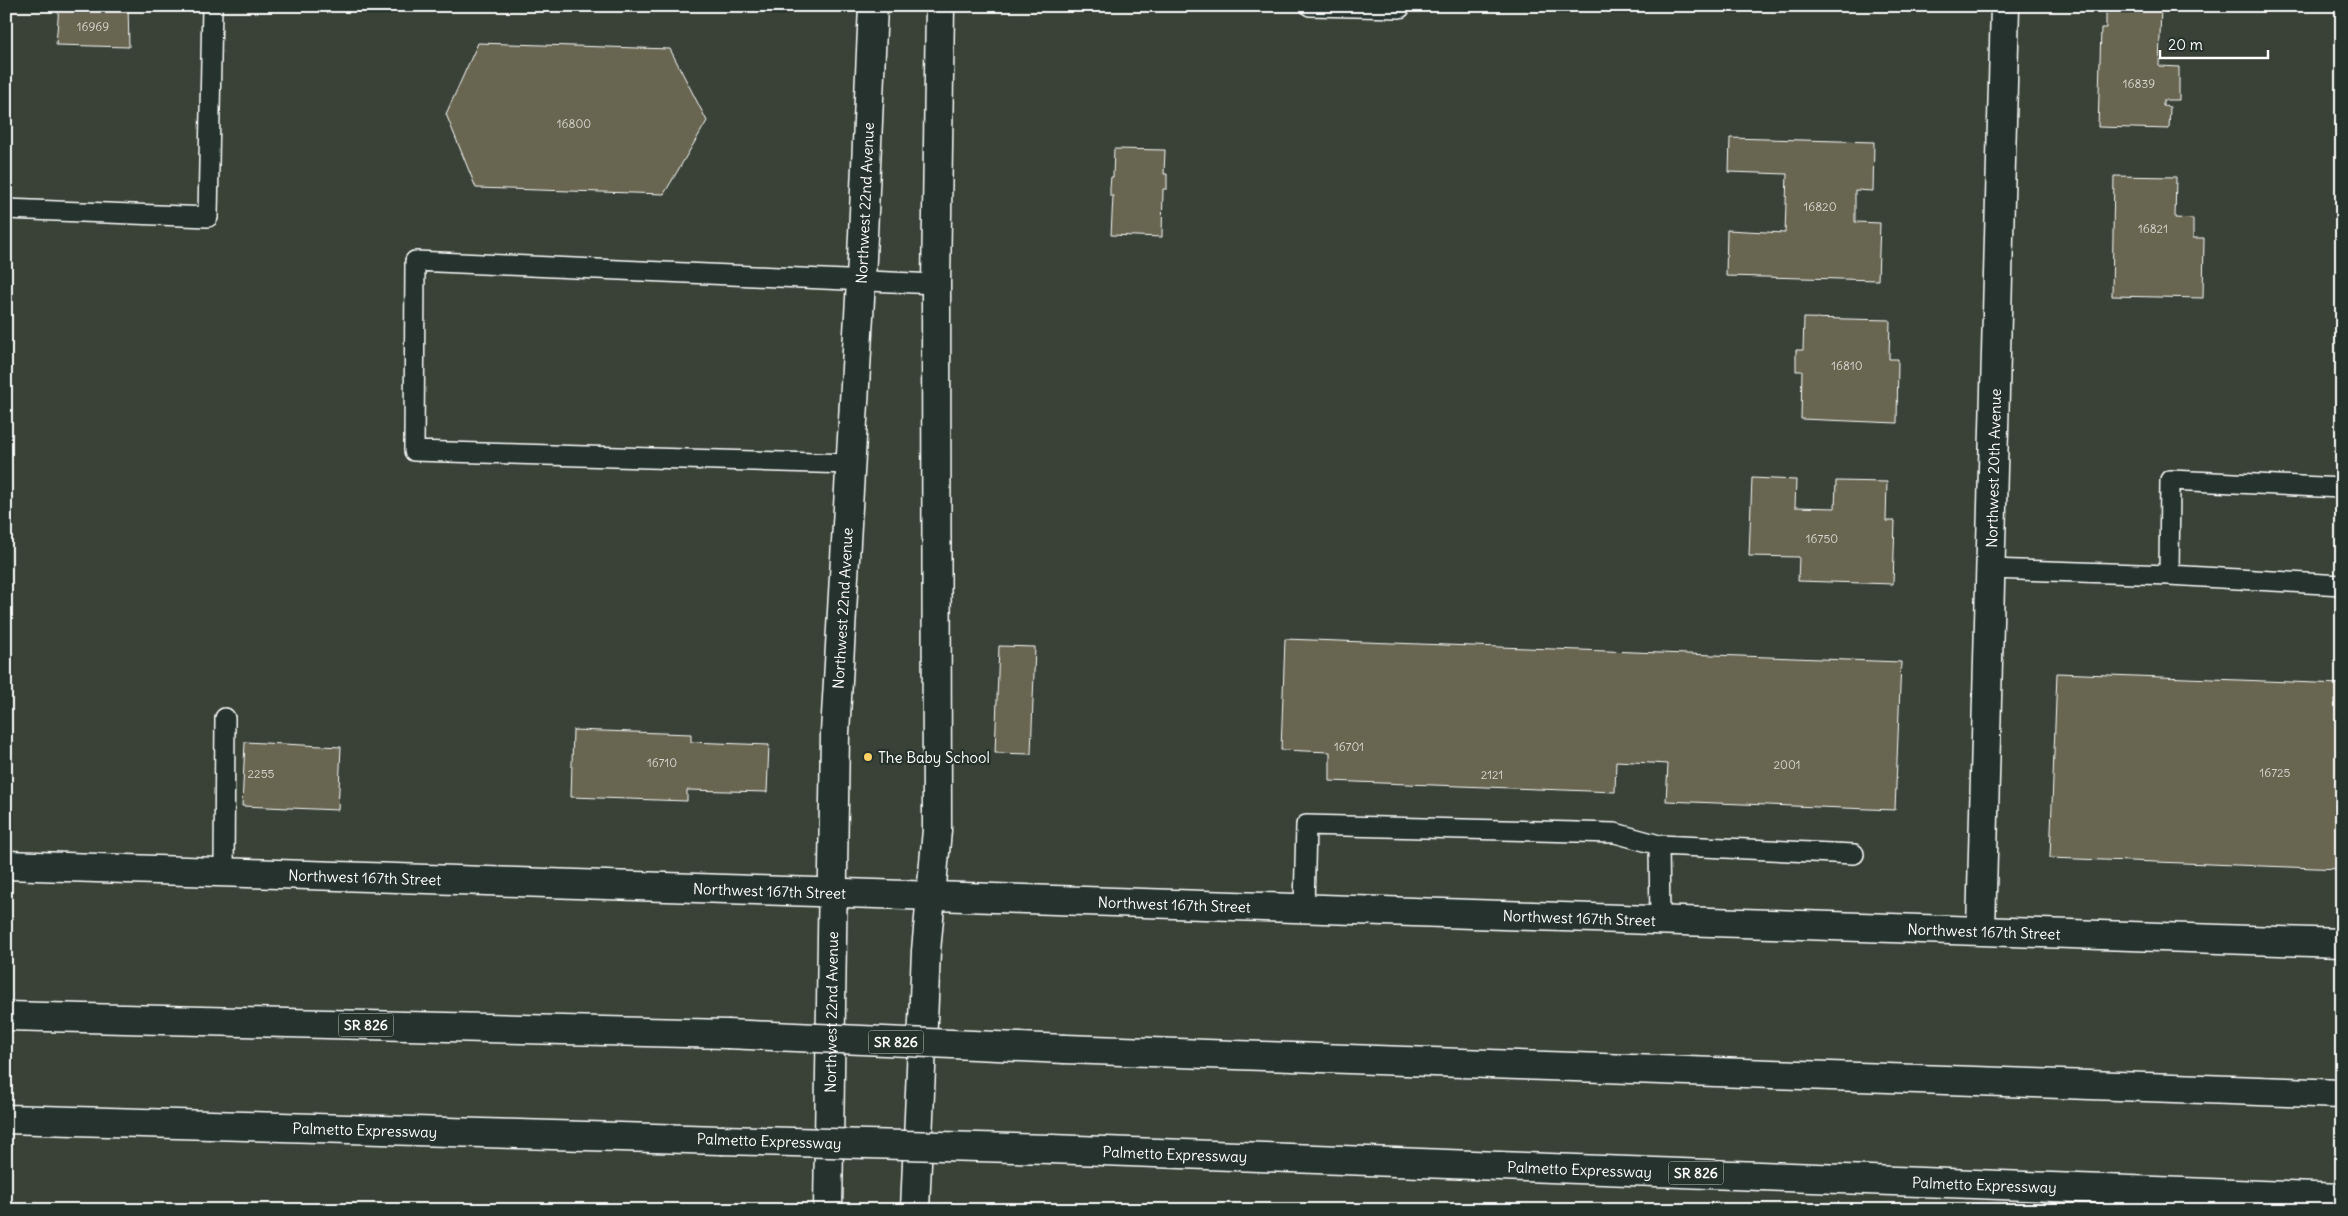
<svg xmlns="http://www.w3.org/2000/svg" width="2348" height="1216" font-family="Delius,sans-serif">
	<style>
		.building { fill: #676651; stroke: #fff }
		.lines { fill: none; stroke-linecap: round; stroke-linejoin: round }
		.service-casing { stroke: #fff; stroke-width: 22 }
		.minor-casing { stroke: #fff; stroke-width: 31 }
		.tertiary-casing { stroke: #fff; stroke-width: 31 }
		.secondary-casing { stroke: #fff; stroke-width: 31 }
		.motorway-casing { stroke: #fff; stroke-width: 31 }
		.service { stroke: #26332d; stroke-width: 19 }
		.minor { stroke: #26332d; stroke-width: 28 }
		.tertiary { stroke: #26332d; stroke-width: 28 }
		.secondary { stroke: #26332d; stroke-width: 28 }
		.motorway { stroke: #26332d; stroke-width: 28 }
		.motorway-bridge-casing { stroke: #fff; stroke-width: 31; stroke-linecap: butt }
		.motorway-bridge { stroke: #26332d; stroke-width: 28 }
		.poi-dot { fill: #ffd166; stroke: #26332d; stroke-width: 2 }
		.labels { text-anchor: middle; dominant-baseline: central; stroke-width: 4.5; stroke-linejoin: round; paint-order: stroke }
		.number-label { font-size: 12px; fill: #d9d9d4 }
		.shield { fill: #26332d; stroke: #bec2c0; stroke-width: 1 }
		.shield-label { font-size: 14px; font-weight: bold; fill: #fff }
		.street-label { font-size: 15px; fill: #fff; stroke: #26332d }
		.poi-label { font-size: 15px; fill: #fff; stroke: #26332d; text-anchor: start }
	</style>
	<rect width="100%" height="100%" fill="#3a4238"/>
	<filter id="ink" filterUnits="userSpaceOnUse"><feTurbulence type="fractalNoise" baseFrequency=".02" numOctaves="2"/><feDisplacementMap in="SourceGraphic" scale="10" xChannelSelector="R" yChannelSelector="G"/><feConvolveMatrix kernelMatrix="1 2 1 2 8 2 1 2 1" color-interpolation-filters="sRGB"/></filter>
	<g filter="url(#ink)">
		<path class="building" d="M 59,6 L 128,6 L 129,47 L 56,45 Z
			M 2106,6 L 2161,6 L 2159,66 L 2179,67 L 2179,100 L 2163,100 L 2163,106 L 2170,107 L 2169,129 L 2098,127 L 2101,28 L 2106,28 Z
			M 478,43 L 670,49 L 707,121 L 664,194 L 476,188 L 446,114 Z
			M 1730,138 L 1874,142 L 1873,191 L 1855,190 L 1855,222 L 1880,223 L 1878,280 L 1726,276 L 1727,230 L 1785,233 L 1787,174 L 1729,172 Z
			M 1114,149 L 1165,150 L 1164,174 L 1167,174 L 1167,189 L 1163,189 L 1162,237 L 1111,235 L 1113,196 L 1110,196 L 1110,187 L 1111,177 L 1113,177 Z
			M 2114,176 L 2176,177 L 2175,218 L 2193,219 L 2193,238 L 2204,238 L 2203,298 L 2112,296 Z
			M 1804,318 L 1890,320 L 1889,359 L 1898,359 L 1897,423 L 1801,419 L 1802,371 L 1796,371 L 1796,350 L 1803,350 Z
			M 1752,478 L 1796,480 L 1795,507 L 1835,508 L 1836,481 L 1887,482 L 1886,521 L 1895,521 L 1893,584 L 1798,581 L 1799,557 L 1749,556 Z
			M 1285,639 L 1901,662 L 1895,810 L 1666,801 L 1668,764 L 1616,761 L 1615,792 L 1330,781 L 1330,752 L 1281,750 Z
			M 999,646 L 1035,647 L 1031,754 L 995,753 Z
			M 2057,673 L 2342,684 L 2342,869 L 2050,858 Z
			M 573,730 L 691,734 L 691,742 L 769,745 L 767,792 L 687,790 L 687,801 L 571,797 Z
			M 245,742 L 341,747 L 338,810 L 242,806 Z"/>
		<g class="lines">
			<g class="service-casing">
				<path id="service" d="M 1310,6 L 1400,8 L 1400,6
					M 6,209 L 208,217 L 212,6
					M 850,464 L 414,451 L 415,261 L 936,284
					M 2342,488 L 2170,480 L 2169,575 L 2342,585
					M 1990,569 L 2169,575
					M 1659,845 L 1660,920
					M 224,873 L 225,718
					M 1304,907 L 1306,825 L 1615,833 L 1659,845 L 1854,854"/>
			</g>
			<g class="minor-casing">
				<g id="minor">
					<path id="s1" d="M 1981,930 L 2005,6"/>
				</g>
			</g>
			<g class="tertiary-casing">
				<g id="tertiary">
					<path id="s2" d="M 6,865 L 2342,943"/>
				</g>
			</g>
			<g class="secondary-casing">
				<g id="secondary">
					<path id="s3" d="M 828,1210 L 835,733 L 861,281 L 873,6"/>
					<path d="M 915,1210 L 926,951 L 937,830 L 936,284 L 940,6"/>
				</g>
			</g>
			<g class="motorway-casing">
				<g id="motorway">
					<path d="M 6,1016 L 727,1034"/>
					<path d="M 1065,1049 L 2342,1094"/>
					<path id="s4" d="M 6,1119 L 721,1140"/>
					<path id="s5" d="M 1051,1149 L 2342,1198"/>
				</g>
			</g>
			<use href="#service" class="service"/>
			<use href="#minor" class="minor"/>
			<use href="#tertiary" class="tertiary"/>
			<use href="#secondary" class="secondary"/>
			<use href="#motorway" class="motorway"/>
			<g class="motorway-bridge-casing">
				<path id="motorway-bridge" d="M 727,1034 L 1065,1049
					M 721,1140 L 1051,1149"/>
			</g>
			<use href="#motorway-bridge" class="motorway-bridge"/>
		</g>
	</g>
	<circle class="poi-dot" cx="868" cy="757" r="5"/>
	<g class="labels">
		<g class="number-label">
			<text x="93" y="26">16969</text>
			<text x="2139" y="83">16839</text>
			<text x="574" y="123">16800</text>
			<text x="1820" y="206">16820</text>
			<text x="2153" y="228">16821</text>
			<text x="1847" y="365">16810</text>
			<text x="1822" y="538">16750</text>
			<text x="1349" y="746">16701</text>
			<text x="662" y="762">16710</text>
			<text x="1787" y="764">2001</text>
			<text x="2275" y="772">16725</text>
			<text x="261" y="773">2255</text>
			<text x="1492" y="774">2121</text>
		</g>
		<g class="shield">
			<rect x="338.5" y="1013.5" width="55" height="23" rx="4"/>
			<rect x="868.5" y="1030.5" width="55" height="23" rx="4"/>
			<rect x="1668.5" y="1161.5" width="55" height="23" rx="4"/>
		</g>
		<g class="shield-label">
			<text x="366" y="1025">SR 826</text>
			<text x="896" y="1042">SR 826</text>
			<text x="1696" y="1173">SR 826</text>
		</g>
		<g class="street-label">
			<text stroke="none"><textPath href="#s3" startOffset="1008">Northwest 22nd Avenue</textPath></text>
			<text stroke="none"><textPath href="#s1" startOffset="462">Northwest 20th Avenue</textPath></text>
			<text stroke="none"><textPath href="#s3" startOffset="602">Northwest 22nd Avenue</textPath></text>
			<text stroke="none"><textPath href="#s2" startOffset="359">Northwest 167th Street</textPath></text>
			<text stroke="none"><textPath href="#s2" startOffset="764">Northwest 167th Street</textPath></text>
			<text stroke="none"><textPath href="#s2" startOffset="1169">Northwest 167th Street</textPath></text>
			<text stroke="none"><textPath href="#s2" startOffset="1574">Northwest 167th Street</textPath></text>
			<text stroke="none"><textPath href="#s2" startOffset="1979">Northwest 167th Street</textPath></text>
			<text stroke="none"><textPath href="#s3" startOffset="198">Northwest 22nd Avenue</textPath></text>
			<text stroke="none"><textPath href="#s4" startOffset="359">Palmetto Expressway</textPath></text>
			<text transform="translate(769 1141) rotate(2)">Palmetto Expressway</text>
			<text stroke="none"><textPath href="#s5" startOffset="124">Palmetto Expressway</textPath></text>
			<text stroke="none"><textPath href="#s5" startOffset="529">Palmetto Expressway</textPath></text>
			<text stroke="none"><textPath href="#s5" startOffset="934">Palmetto Expressway</textPath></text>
		</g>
		<g class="poi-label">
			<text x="878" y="757">The Baby School</text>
		</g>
	</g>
	<rect width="2348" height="1216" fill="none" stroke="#26332d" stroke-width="25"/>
	<rect x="12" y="12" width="2323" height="1191" fill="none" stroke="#fff" stroke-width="2" filter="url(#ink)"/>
	<path d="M2160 50v8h108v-8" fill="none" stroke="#ffffff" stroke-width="2.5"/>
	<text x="2168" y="50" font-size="15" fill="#ffffff" stroke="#26332d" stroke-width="4" paint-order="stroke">20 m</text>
</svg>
